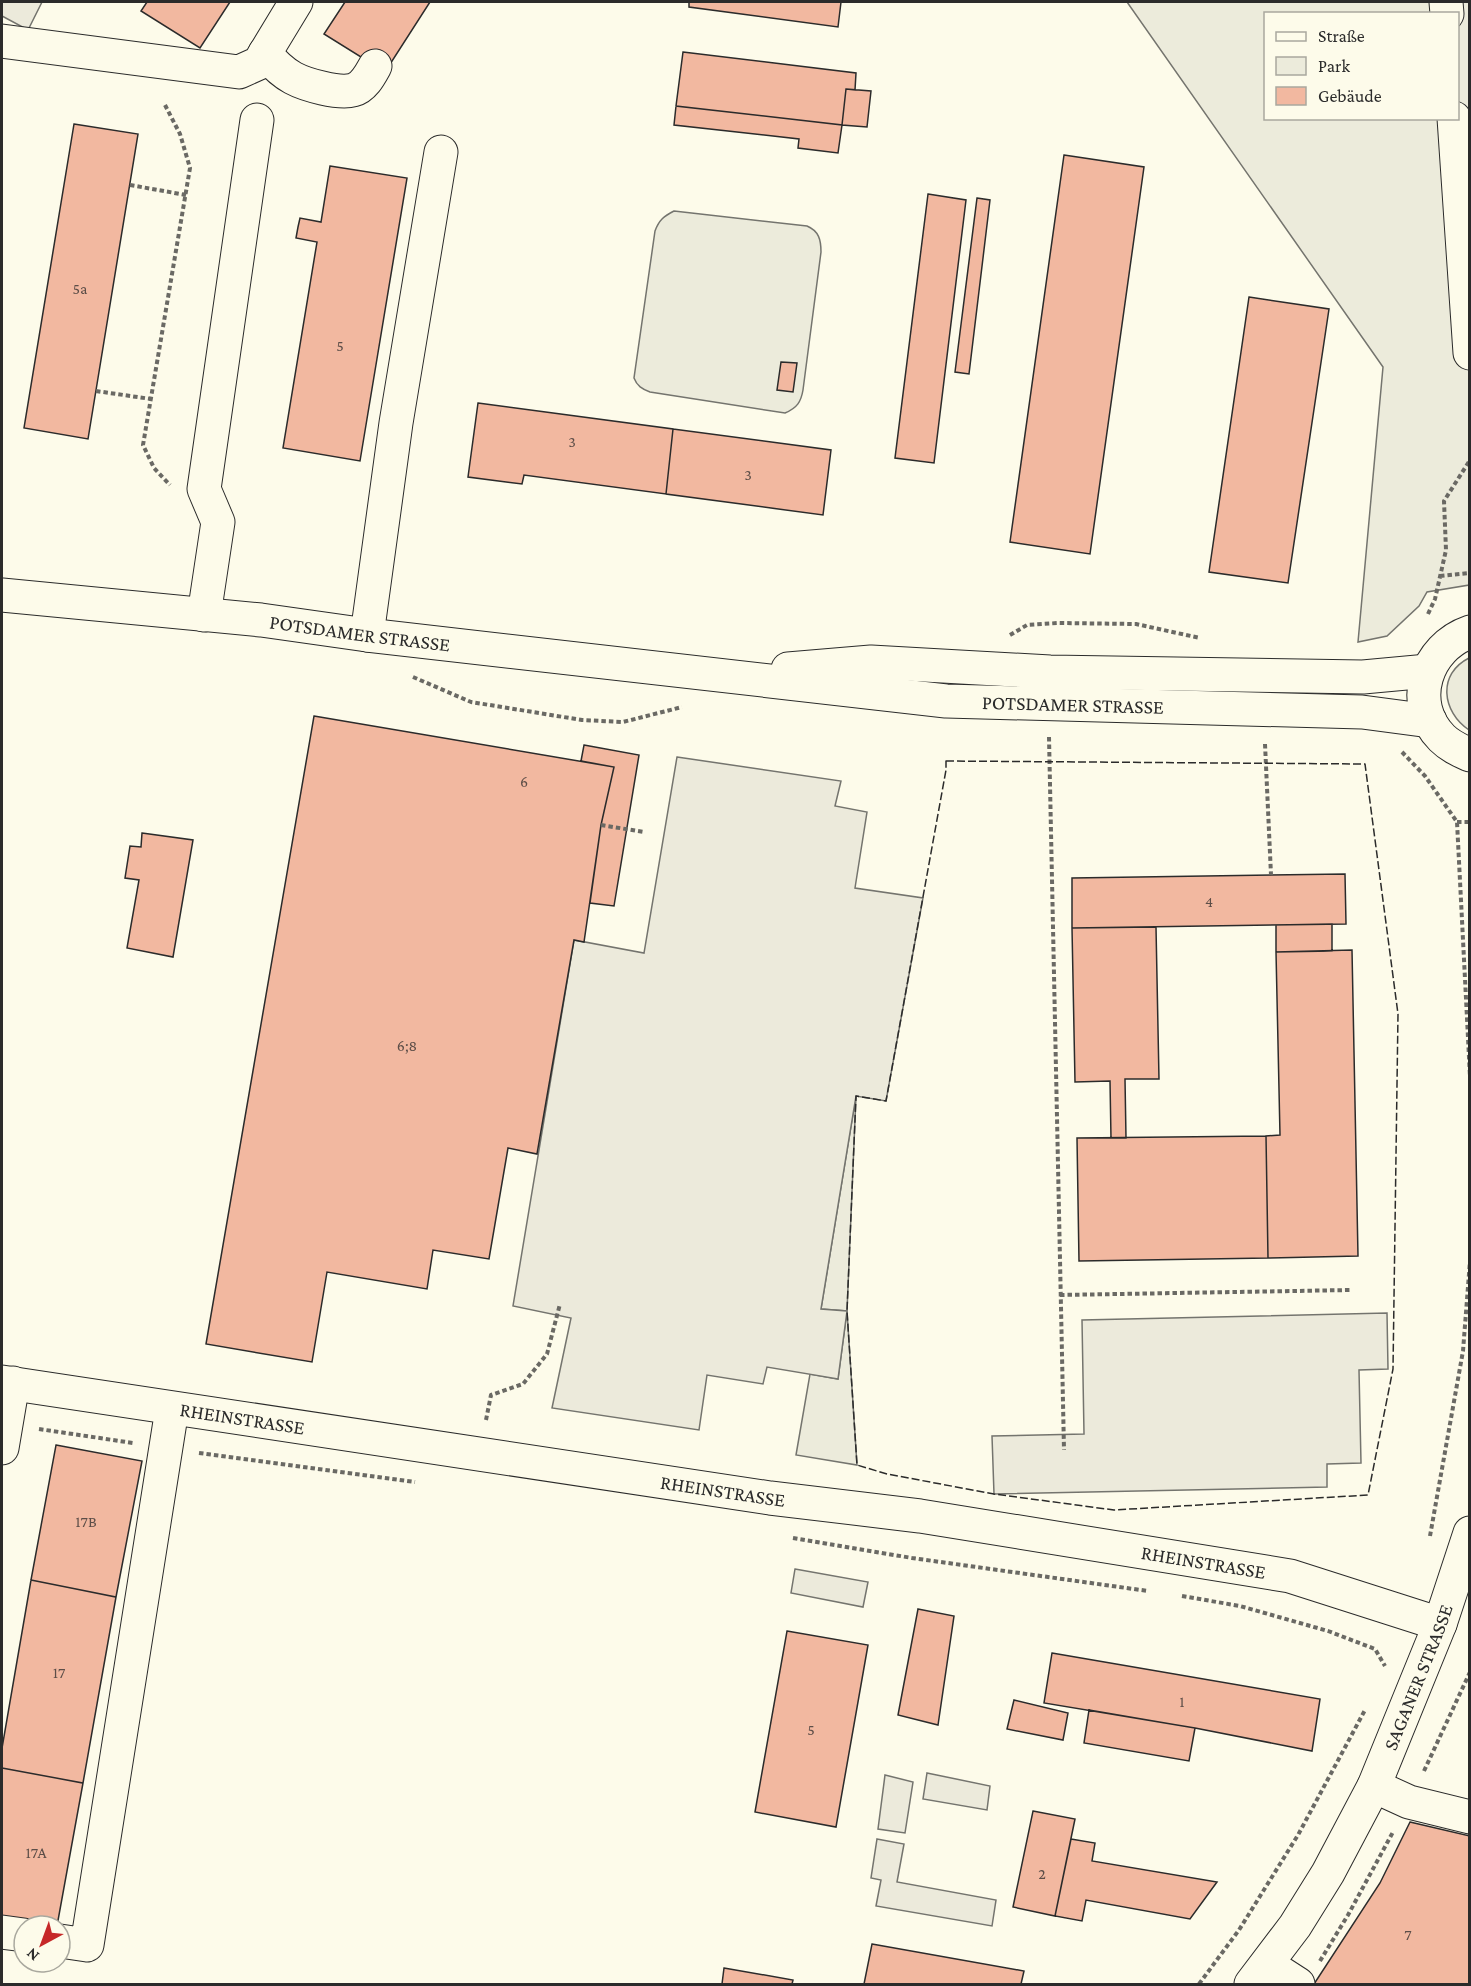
<svg xmlns="http://www.w3.org/2000/svg" width="1471" height="1986" font-family="'Crimson Pro',serif">
	<style>
		.green { fill: #ecebdb; stroke: #74746e; stroke-width: 1.5; fill-rule: evenodd }
		.parking { fill: #eceadb; stroke: #74746e; stroke-width: 1.5 }
		.building { fill: #f2b8a0; stroke: #2b2b2b; stroke-width: 1.5 }
		.lines { fill: none; stroke-linecap: round; stroke-linejoin: round }
		.minor-casing { stroke: #2b2b2b; stroke-width: 35 }
		.major-casing { stroke: #2b2b2b; stroke-width: 35 }
		.path { stroke: #6a6964; stroke-width: 4; stroke-dasharray: 4.5 3; stroke-linecap: butt }
		.minor { stroke: #fdfbea; stroke-width: 33 }
		.major { stroke: #fdfbea; stroke-width: 33 }
		.fence { stroke: #2b2b2b; stroke-width: 1.5; stroke-dasharray: 8 3; stroke-linecap: butt }
		.labels { text-anchor: middle; dominant-baseline: central; stroke-width: 4.5; stroke-linejoin: round; paint-order: stroke }
		.number-label { font-size: 16px; fill: #5d4e48 }
		.street-label { font-size: 20px; fill: #2b2b2b; stroke: #fdfbea }
	</style>
	<rect width="100%" height="100%" fill="#fdfbea"/>
	<path class="green" d="M 1127,2 L 1469,2 L 1469,585 L 1427,592 L 1419,606 L 1387,636 L 1358,642 L 1383,367 ZM 1266,14 L 1458,14 L 1458,118 L 1266,118 Z
		M 674,211 L 807,226 C 819,231 821,240 821,252 L 803,390 C 801,402 797,408 785,413 L 650,392 C 642,389 637,386 634,378 L 655,231 C 659,220 664,216 674,211 Z
		M 1469,658 L 1469,730 C 1442,712 1437,674 1469,658 Z
		M 856,1096 L 847,1311 L 857,1465 L 796,1455 L 810,1374 L 838,1379 L 847,1311 L 821,1309 Z"/>
	<path class="parking" d="M 2,2 L 42,2 L 28,30 L 2,16 Z
		M 677,757 L 841,781 L 835,806 L 867,812 L 855,888 L 923,898 L 886,1101 L 856,1096 L 821,1309 L 847,1311 L 838,1379 L 767,1367 L 763,1384 L 707,1375 L 699,1430 L 552,1408 L 571,1318 L 513,1306 L 574,940 L 644,953 Z
		M 1387,1313 L 1388,1369 L 1359,1370 L 1361,1463 L 1327,1464 L 1327,1487 L 994,1494 L 992,1436 L 1084,1434 L 1082,1320 Z
		M 795,1569 L 868,1582 L 863,1607 L 791,1593 Z
		M 927,1773 L 990,1786 L 987,1810 L 923,1799 Z
		M 885,1775 L 913,1782 L 905,1833 L 878,1829 Z
		M 877,1839 L 904,1844 L 897,1882 L 996,1900 L 992,1926 L 876,1906 L 881,1880 L 871,1878 Z"/>
	<path class="building" d="M 147,2 L 230,2 L 200,48 L 141,11 Z
		M 345,2 L 430,2 L 385,72 L 324,34 Z
		M 689,2 L 841,2 L 838,27 L 689,7 Z
		M 683,52 L 856,73 L 855,90 L 846,89 L 842,125 L 676,106 Z
		M 846,89 L 871,91 L 867,127 L 842,125 Z
		M 676,106 L 842,125 L 838,153 L 798,148 L 799,139 L 674,125 Z
		M 74,124 L 138,134 L 88,439 L 24,428 Z
		M 1064,155 L 1144,167 L 1090,554 L 1010,542 Z
		M 330,166 L 407,178 L 360,461 L 283,448 L 317,242 L 296,238 L 298,227 L 300,218 L 321,222 Z
		M 928,194 L 966,200 L 934,463 L 895,458 Z
		M 977,198 L 990,200 L 969,374 L 955,372 Z
		M 1249,297 L 1329,309 L 1288,583 L 1209,572 Z
		M 781,362 L 797,363 L 793,392 L 777,390 Z
		M 478,403 L 673,429 L 666,494 L 524,475 L 522,484 L 468,477 Z
		M 673,429 L 831,450 L 823,515 L 666,494 Z
		M 314,716 L 614,767 L 601,825 L 584,942 L 574,940 L 537,1154 L 508,1148 L 489,1259 L 433,1250 L 427,1289 L 327,1272 L 312,1362 L 206,1344 Z
		M 584,745 L 639,755 L 614,906 L 590,903 L 601,825 L 614,767 L 581,761 Z
		M 142,833 L 193,840 L 173,957 L 127,948 L 139,880 L 125,878 L 130,846 L 141,847 Z
		M 1345,874 L 1346,924 L 1072,928 L 1072,878 Z
		M 1332,924 L 1332,951 L 1276,952 L 1276,925 Z
		M 1156,927 L 1159,1079 L 1125,1079 L 1126,1138 L 1111,1138 L 1110,1081 L 1075,1082 L 1072,928 Z
		M 1352,950 L 1358,1256 L 1268,1258 L 1266,1136 L 1280,1135 L 1276,952 Z
		M 1266,1136 L 1268,1258 L 1079,1261 L 1077,1138 Z
		M 56,1445 L 142,1461 L 116,1597 L 31,1580 Z
		M 31,1580 L 116,1597 L 83,1783 L 2,1768 L 2,1748 Z
		M 918,1609 L 954,1616 L 938,1725 L 898,1715 Z
		M 787,1631 L 868,1645 L 836,1827 L 755,1812 Z
		M 1052,1653 L 1320,1699 L 1312,1751 L 1195,1728 L 1044,1703 Z
		M 1014,1700 L 1068,1713 L 1063,1740 L 1007,1729 Z
		M 1089,1710 L 1195,1728 L 1189,1761 L 1084,1743 Z
		M 2,1768 L 83,1783 L 57,1926 L 32,1926 L 2,1920 Z
		M 1033,1811 L 1075,1819 L 1055,1916 L 1013,1907 Z
		M 1410,1822 L 1470,1836 L 1470,1984 L 1314,1984 L 1380,1883 Z
		M 1071,1839 L 1095,1843 L 1092,1861 L 1217,1882 L 1190,1919 L 1086,1900 L 1082,1921 L 1055,1916 Z
		M 872,1944 L 1024,1971 L 1021,1984 L 864,1984 Z
		M 724,1968 L 793,1980 L 792,1984 L 722,1984 Z"/>
	<g class="lines">
		<g class="minor-casing">
			<g id="minor">
				<path d="M 2,41 L 239,72 L 259,63 L 296,2"/>
				<path d="M 265,53 C 273,63 282,72 293,78 C 306,85 339,94 353,90 C 364,87 370,75 375,66"/>
				<path id="s1" d="M 2,595 L 261,620 L 367,635 L 946,701 L 1362,712 L 1430,721"/>
				<path d="M 204,615 L 218,522 L 204,489 L 257,120"/>
				<path d="M 367,635 L 396,423 L 441,152"/>
				<path d="M 788,669 L 871,662 L 1050,672 L 1363,677 L 1428,671"/>
				<path id="s2" d="M 2,1382 L 770,1498 L 920,1516 L 1290,1576 L 1440,1624"/>
				<path d="M 2,1448 L 13,1383"/>
				<path d="M 1374,1786 L 1409,1802 L 1470,1817"/>
				<path d="M 2,1932 L 24,1935"/>
				<path d="M 60,1941 L 87,1945 L 172,1409"/>
				<path d="M 1267,1964 L 1298,1984"/>
			</g>
		</g>
		<g class="major-casing">
			<g id="major">
				<path d="M 1446,2 L 1447,14"/>
				<path d="M 1454,118 L 1470,353"/>
				<path d="M 1470,632 C 1426,647 1407,703 1442,738 C 1450,746 1459,750 1470,755"/>
				<path id="s3" d="M 1251,1984 L 1295,1926 L 1328,1873 L 1374,1786 L 1440,1624 L 1470,1533"/>
			</g>
		</g>
		<path class="path" d="M 165,105 L 180,134 L 190,168 L 143,445 L 154,468 L 170,485
			M 130,185 L 186,195
			M 96,391 L 151,399
			M 1440,576 L 1470,573
			M 1428,614 L 1435,599 L 1446,550 L 1444,501 L 1470,460
			M 1010,635 L 1027,625 L 1058,623 L 1136,624 L 1200,638
			M 413,677 L 471,702 L 582,720 L 623,722 L 682,707
			M 1049,737 L 1064,1450
			M 1265,744 L 1271,875
			M 1402,752 L 1425,776 L 1457,822 L 1470,1077
			M 1457,822 L 1470,822
			M 601,825 L 644,832
			M 1060,1295 L 1351,1290
			M 486,1420 L 491,1395 L 523,1384 L 547,1354 L 560,1304
			M 39,1429 L 133,1443
			M 199,1453 L 415,1482
			M 1430,1536 L 1463,1351 L 1470,1261
			M 793,1538 L 912,1558 L 1148,1591
			M 1182,1596 L 1240,1606 L 1328,1631 L 1375,1649 L 1385,1666
			M 1424,1771 L 1470,1672
			M 1320,1961 L 1348,1915 L 1393,1832
			M 1199,1984 L 1239,1930 L 1298,1835 L 1365,1710"/>
		<use href="#minor" class="minor"/>
		<use href="#major" class="major"/>
		<path class="fence" d="M 946,761 L 1365,764 L 1398,1014 L 1393,1369 L 1368,1495 L 1114,1510 L 994,1494 L 887,1474 L 857,1465 L 847,1311 L 856,1096 L 886,1101 L 946,770 Z"/>
	</g>
	<g class="labels">
		<g class="number-label">
			<text x="80" y="288">5a</text>
			<text x="340" y="345">5</text>
			<text x="572" y="441">3</text>
			<text x="748" y="474">3</text>
			<text x="524" y="781">6</text>
			<text x="1209" y="901">4</text>
			<text x="407" y="1045">6;8</text>
			<text x="86" y="1521">17B</text>
			<text x="59" y="1672">17</text>
			<text x="1182" y="1701">1</text>
			<text x="811" y="1729">5</text>
			<text x="36" y="1852">17A</text>
			<text x="1042" y="1873">2</text>
			<text x="1408" y="1934">7</text>
		</g>
		<g class="street-label">
			<text stroke="none"><textPath href="#s1" startOffset="360">POTSDAMER STRASSE</textPath></text>
			<text stroke="none"><textPath href="#s1" startOffset="1077">POTSDAMER STRASSE</textPath></text>
			<text stroke="none"><textPath href="#s2" startOffset="243">RHEINSTRASSE</textPath></text>
			<text stroke="none"><textPath href="#s2" startOffset="729">RHEINSTRASSE</textPath></text>
			<text stroke="none"><textPath href="#s2" startOffset="1215">RHEINSTRASSE</textPath></text>
			<text stroke="none"><textPath href="#s3" startOffset="351">SAGANER STRASSE</textPath></text>
		</g>
	</g>
	<rect width="1471" height="1986" fill="none" stroke="#2b2b2b" stroke-width="6"/>
	<rect x="1264" y="12" width="195" height="108" fill="#fdfbea" stroke="#a9a89e" stroke-width="1.5"/>
	<rect x="1276" y="32" width="30" height="9" fill="#fdfbea" stroke="#a9a89e" stroke-width="1.5"/>
	<text x="1318" y="42" font-size="18" fill="#2b2b2b">Straße</text>
	<rect x="1276" y="57" width="30" height="18" fill="#ecebdb" stroke="#a9a89e" stroke-width="1.5"/>
	<text x="1318" y="72" font-size="18" fill="#2b2b2b">Park</text>
	<rect x="1276" y="87" width="30" height="18" fill="#f2b8a0" stroke="#a9a89e" stroke-width="1.5"/>
	<text x="1318" y="102" font-size="18" fill="#2b2b2b">Gebäude</text>
	<g transform="translate(42 1944) rotate(221)"><circle r="28" fill="#fdfbea" stroke="#a9a89e" stroke-width="1.5"/>
	<path d="M0-4.5L10 22L0 15L-10 22Z" fill="#c62828"/>
	<text y="-9" font-size="16" font-weight="bold" text-anchor="middle" fill="#2b2b2b">N</text>
	</g>
</svg>
